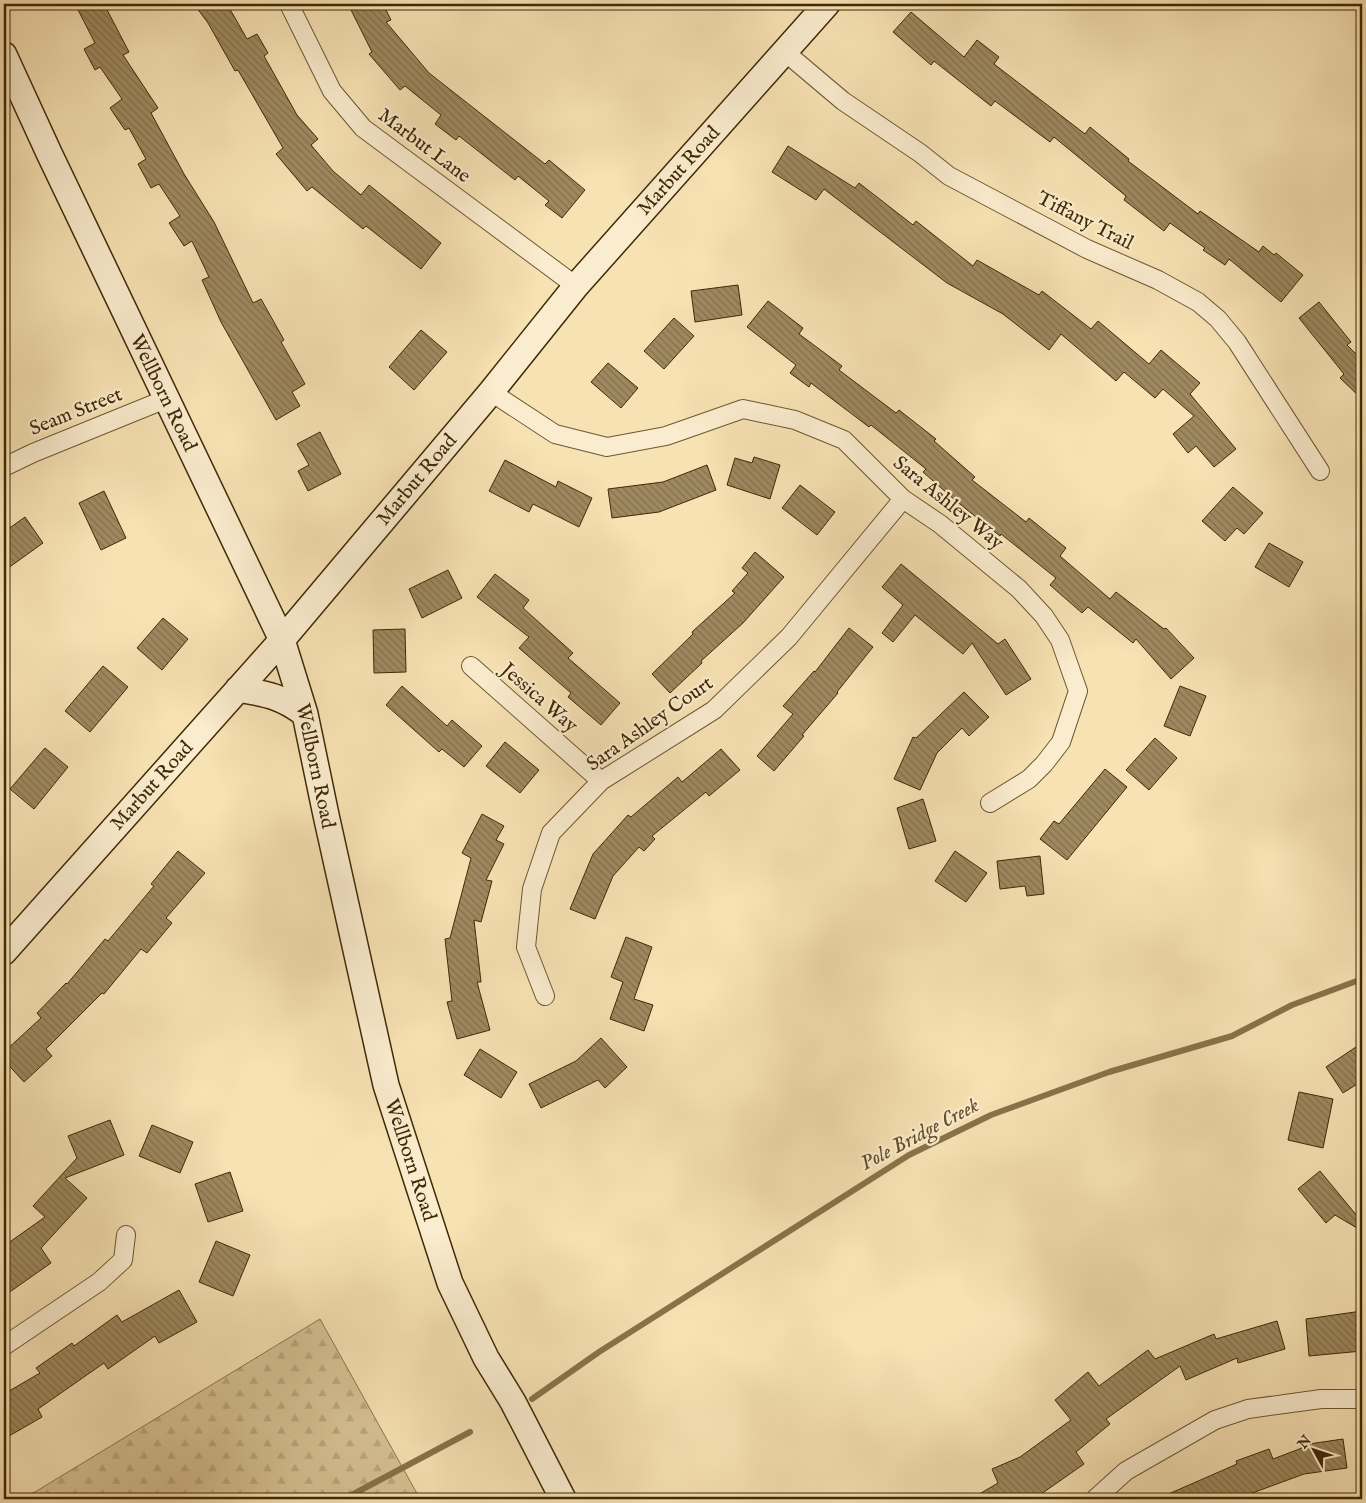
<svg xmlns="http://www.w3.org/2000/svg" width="1366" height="1503" font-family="'IM FELL English',serif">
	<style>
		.forest { fill: url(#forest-firs); stroke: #8c764e }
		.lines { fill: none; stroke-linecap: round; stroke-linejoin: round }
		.stream { stroke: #89724a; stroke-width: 6 }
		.building { fill: url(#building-back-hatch); stroke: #402905 }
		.street-casing { stroke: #6e5731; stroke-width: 20 }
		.secondary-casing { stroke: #402905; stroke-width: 28 }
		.street { stroke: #faecce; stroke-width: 18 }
		.secondary { stroke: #faecce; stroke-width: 25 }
		.labels { text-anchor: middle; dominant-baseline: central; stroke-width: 4.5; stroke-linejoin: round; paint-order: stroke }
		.street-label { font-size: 20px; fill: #402905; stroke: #faecce }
		.water-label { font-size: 21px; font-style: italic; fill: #644e28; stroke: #faecce }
	</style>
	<defs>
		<pattern id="forest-firs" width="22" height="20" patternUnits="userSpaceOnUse" patternTransform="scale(1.25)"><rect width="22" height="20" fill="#d8c396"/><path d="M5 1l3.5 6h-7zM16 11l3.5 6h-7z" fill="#baa880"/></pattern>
		<pattern id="building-back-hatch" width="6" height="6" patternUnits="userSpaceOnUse" patternTransform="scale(1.25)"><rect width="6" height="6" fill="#9f8960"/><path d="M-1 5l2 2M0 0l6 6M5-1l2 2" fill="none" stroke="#83704d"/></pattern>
	</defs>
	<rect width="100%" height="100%" fill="#f7e2b4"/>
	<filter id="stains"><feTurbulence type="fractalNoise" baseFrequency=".004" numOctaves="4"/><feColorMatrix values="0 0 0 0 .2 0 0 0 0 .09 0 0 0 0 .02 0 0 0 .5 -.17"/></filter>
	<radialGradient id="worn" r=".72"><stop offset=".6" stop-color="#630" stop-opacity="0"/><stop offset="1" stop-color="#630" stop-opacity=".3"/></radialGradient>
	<path class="forest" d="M 320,1319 L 420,1499 L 14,1499 L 35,1492 Z"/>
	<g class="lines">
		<path class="stream" d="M 532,1399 L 599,1352 L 909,1155 L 991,1115 L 1109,1072 L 1232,1036 L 1292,1005 L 1362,979
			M 344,1499 L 470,1432"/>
	</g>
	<path class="building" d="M 75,4 L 104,4 L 129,52 L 123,55 L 158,108 L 151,113 L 184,174 L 214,222 L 253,303 L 261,299 L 284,340 L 281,342 L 305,384 L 292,392 L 300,406 L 276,420 L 221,322 L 202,280 L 209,277 L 192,241 L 184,246 L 169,223 L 180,216 L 159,184 L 151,188 L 138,164 L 146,159 L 129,128 L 125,130 L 110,108 L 122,99 L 100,67 L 95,70 L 84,49 L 95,43 Z
		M 194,4 L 227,4 L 247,39 L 257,34 L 268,53 L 264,56 L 297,115 L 318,139 L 311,145 L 333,171 L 361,195 L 369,185 L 441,243 L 421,269 L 366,226 L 363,229 L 312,187 L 307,191 L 276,154 L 283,148 L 238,70 L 235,71 L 208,23 Z
		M 348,4 L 383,4 L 391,20 L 386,22 L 429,73 L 545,164 L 549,160 L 585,190 L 562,218 L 545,205 L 549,201 L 518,176 L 515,180 L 459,136 L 456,140 L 435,124 L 441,115 L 405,86 L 400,90 L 369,54 L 372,52 Z
		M 911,12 L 964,57 L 977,40 L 999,57 L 994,64 L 1085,134 L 1090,127 L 1129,159 L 1128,161 L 1198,214 L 1200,211 L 1259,252 L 1263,246 L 1274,255 L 1276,253 L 1303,275 L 1281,302 L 1229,259 L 1225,265 L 1203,250 L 1205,248 L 1170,223 L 1164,231 L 1124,200 L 1126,196 L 1054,137 L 1050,142 L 995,101 L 991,106 L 934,61 L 931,65 L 893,32 Z
		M 788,146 L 855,188 L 859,183 L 913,225 L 916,221 L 973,266 L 977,260 L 1039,295 L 1042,291 L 1091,329 L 1098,321 L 1149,364 L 1161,350 L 1200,383 L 1190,394 L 1236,449 L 1214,467 L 1196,446 L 1188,453 L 1173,434 L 1194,416 L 1163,389 L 1155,398 L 1124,372 L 1116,381 L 1061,334 L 1049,350 L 1003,314 L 947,283 L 824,189 L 816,200 L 772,172 Z
		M 738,285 L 742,315 L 695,322 L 691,291 Z
		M 768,301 L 803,328 L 799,334 L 842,366 L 839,370 L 896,413 L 899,410 L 936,439 L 934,441 L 975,477 L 972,480 L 1026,522 L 1029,518 L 1066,548 L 1060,556 L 1110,599 L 1116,592 L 1164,629 L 1166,628 L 1194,658 L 1171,679 L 1136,639 L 1133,643 L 1088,607 L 1082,613 L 1050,585 L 1056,578 L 1001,534 L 1000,536 L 956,501 L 923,472 L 926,469 L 871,425 L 869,427 L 811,383 L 809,387 L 790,373 L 796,365 L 747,327 Z
		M 1319,302 L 1351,342 L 1347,345 L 1362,360 L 1362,399 L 1340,378 L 1344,374 L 1299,318 Z
		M 674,318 L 694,336 L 664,369 L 644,351 Z
		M 421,330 L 447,352 L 414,390 L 389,367 Z
		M 608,363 L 638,388 L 621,408 L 591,382 Z
		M 320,432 L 341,474 L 308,491 L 298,471 L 309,465 L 297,444 Z
		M 754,457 L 780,465 L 770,499 L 727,485 L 735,458 L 752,463 Z
		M 505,460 L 556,487 L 558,481 L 592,498 L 579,527 L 533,504 L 529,512 L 489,491 Z
		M 707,465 L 716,490 L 659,512 L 612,518 L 608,489 L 663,482 Z
		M 800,485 L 835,512 L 817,535 L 782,508 Z
		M 1233,487 L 1263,513 L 1244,534 L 1237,528 L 1225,541 L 1202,521 Z
		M 104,491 L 126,538 L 101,550 L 79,503 Z
		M 25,517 L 43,543 L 4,571 L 4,532 Z
		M 1269,543 L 1303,562 L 1289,587 L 1255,567 Z
		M 755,552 L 784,577 L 743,623 L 701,661 L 702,663 L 670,693 L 652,674 L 693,634 L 692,632 L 735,593 L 732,591 L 748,573 L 742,568 Z
		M 901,564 L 998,644 L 1005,639 L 1031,679 L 1006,695 L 972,643 L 963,654 L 915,615 L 893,642 L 882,633 L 903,605 L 882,587 Z
		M 448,570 L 462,598 L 422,618 L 409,589 Z
		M 495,574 L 529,600 L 523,608 L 573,653 L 568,658 L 620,703 L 601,725 L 568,697 L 571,693 L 519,648 L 529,637 L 477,597 Z
		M 163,618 L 188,639 L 162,670 L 137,648 Z
		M 849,628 L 873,647 L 837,692 L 838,693 L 802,735 L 804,736 L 774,771 L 757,756 L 793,714 L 783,706 L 814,671 L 815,672 Z
		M 405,629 L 406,672 L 374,673 L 373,630 Z
		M 103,666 L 128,687 L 90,732 L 65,711 Z
		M 402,686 L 447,726 L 452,720 L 482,746 L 464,767 L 442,749 L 439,752 L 386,705 Z
		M 1180,686 L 1206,696 L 1190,736 L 1164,726 Z
		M 964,692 L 989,717 L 969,736 L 962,728 L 937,753 L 920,790 L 894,779 L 913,737 L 916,738 Z
		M 1155,738 L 1177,758 L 1149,790 L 1126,770 Z
		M 505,742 L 539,770 L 520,793 L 486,766 Z
		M 45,748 L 68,767 L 34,809 L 10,789 Z
		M 721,749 L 740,770 L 709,796 L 706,792 L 652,836 L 655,839 L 644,851 L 639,847 L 613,876 L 595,919 L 570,909 L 593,854 L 628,815 L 631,817 L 678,777 L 682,782 Z
		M 1105,769 L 1127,787 L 1067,860 L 1040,839 L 1054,821 L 1059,824 Z
		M 923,799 L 936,841 L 909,849 L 897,808 Z
		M 482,814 L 504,826 L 496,840 L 504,844 L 486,880 L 492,881 L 481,922 L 474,920 L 481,982 L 477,982 L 490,1030 L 457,1039 L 447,1002 L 452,1001 L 445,939 L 450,938 L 471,858 L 462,853 Z
		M 178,851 L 205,873 L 166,918 L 172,923 L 147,953 L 141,949 L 104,994 L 102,993 L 46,1049 L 52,1056 L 24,1082 L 4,1060 L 4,1052 L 41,1018 L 37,1013 L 66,983 L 67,984 L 105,939 L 108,941 L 154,886 L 151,884 Z
		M 955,851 L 987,873 L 966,902 L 935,881 Z
		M 1040,856 L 1044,894 L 1027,896 L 1025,886 L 1000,889 L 997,861 Z
		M 626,937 L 652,947 L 634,999 L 653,1005 L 644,1031 L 610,1019 L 623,982 L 611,977 Z
		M 601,1038 L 627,1067 L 605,1088 L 598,1080 L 541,1108 L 529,1084 L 576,1061 Z
		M 1362,1043 L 1362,1081 L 1343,1093 L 1326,1067 Z
		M 480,1049 L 517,1072 L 501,1098 L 464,1075 Z
		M 1299,1092 L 1333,1099 L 1323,1148 L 1288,1140 Z
		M 110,1120 L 124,1155 L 65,1178 L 87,1198 L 41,1248 L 51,1263 L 4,1296 L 4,1246 L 45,1217 L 33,1206 L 77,1158 L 68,1136 Z
		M 152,1125 L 193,1142 L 180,1173 L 139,1156 Z
		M 1320,1171 L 1362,1222 L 1362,1231 L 1335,1215 L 1326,1223 L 1298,1189 Z
		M 230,1172 L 243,1211 L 208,1222 L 195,1184 Z
		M 216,1241 L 250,1255 L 233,1296 L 199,1282 Z
		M 179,1290 L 197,1322 L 159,1343 L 155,1336 L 108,1369 L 104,1363 L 38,1409 L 42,1417 L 9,1436 L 4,1428 L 4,1394 L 40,1373 L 36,1368 L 72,1343 L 74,1346 L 117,1315 L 122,1322 Z
		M 1362,1311 L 1362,1351 L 1309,1356 L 1306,1319 Z
		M 1277,1321 L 1285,1349 L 1238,1363 L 1237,1358 L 1186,1380 L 1180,1366 L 1106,1419 L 1110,1424 L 1076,1452 L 1084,1464 L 1034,1499 L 971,1499 L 998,1483 L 992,1469 L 1020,1457 L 1071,1420 L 1055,1400 L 1088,1372 L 1099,1386 L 1148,1350 L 1155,1359 L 1214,1334 L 1216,1339 Z
		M 1343,1439 L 1347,1468 L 1304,1474 L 1236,1499 L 1157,1499 L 1237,1464 L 1236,1461 L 1269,1449 L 1273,1459 L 1302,1448 L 1302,1445 Z"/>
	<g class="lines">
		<g class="street-casing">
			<path id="street" d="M 289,4 L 332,91 L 363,128 L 576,286
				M 785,52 L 843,101 L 920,153 L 949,176 L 1087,249 L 1158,280 L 1198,302 L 1218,319 L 1237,342 L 1320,471
				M 491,392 L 555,434 L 607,447 L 666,436 L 743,409 L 795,420 L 844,440 L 903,499 L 940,524 L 1019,589 L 1044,616 L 1060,640 L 1078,691 L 1061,742 L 1044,764 L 1029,779 L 990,803
				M 4,467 L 33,453 L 166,399
				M 471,666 L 601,781
				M 545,996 L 526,947 L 532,889 L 551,833 L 601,781 L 714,710 L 789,637 L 903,499
				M 4,1346 L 99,1282 L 123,1260 L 126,1235
				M 1095,1499 L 1126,1471 L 1215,1420 L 1248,1409 L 1321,1399 L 1362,1399"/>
		</g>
		<g class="secondary-casing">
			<path id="secondary" d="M 4,55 L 49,153 L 282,640 L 305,714 L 326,815 L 386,1085 L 450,1283 L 486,1358 L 513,1402 L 563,1499
				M 238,689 C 267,694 281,696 305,714
				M 4,952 L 282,640 L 491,392 L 576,286 L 827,4"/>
		</g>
		<use href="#street" class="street"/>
		<use href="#secondary" class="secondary"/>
	</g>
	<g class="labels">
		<g class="street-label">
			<text transform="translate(424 146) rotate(37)">Marbut Lane</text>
			<text transform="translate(679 171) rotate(-48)">Marbut Road</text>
			<text transform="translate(1085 221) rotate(27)">Tiffany Trail</text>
			<text transform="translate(163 393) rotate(64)">Wellborn Road</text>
			<text transform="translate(76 412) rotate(-22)">Seam Street</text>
			<text transform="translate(417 480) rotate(-50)">Marbut Road</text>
			<text transform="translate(948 503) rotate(39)">Sara Ashley Way</text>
			<text transform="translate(539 698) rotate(41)">Jessica Way</text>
			<text transform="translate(650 724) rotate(-35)">Sara Ashley Court</text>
			<text transform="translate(315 766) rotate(78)">Wellborn Road</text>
			<text transform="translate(152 786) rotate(-48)">Marbut Road</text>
			<text transform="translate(410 1160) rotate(72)">Wellborn Road</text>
		</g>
		<g class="water-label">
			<text transform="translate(920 1135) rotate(-28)">Pole Bridge Creek</text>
		</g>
	</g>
	<rect width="1366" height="1503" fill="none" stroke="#f7e2b4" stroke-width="20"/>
	<rect x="5" y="5" width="1356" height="1493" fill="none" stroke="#402905" stroke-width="2.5"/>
	<rect x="10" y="10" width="1346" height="1483" fill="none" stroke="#402905"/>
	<g transform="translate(1314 1450) rotate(310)" stroke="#faecce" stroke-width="4" paint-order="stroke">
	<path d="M0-4L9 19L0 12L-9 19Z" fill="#402905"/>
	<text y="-8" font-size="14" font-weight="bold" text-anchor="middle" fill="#402905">N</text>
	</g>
	<rect width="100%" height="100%" filter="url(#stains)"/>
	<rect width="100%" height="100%" fill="url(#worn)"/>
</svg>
